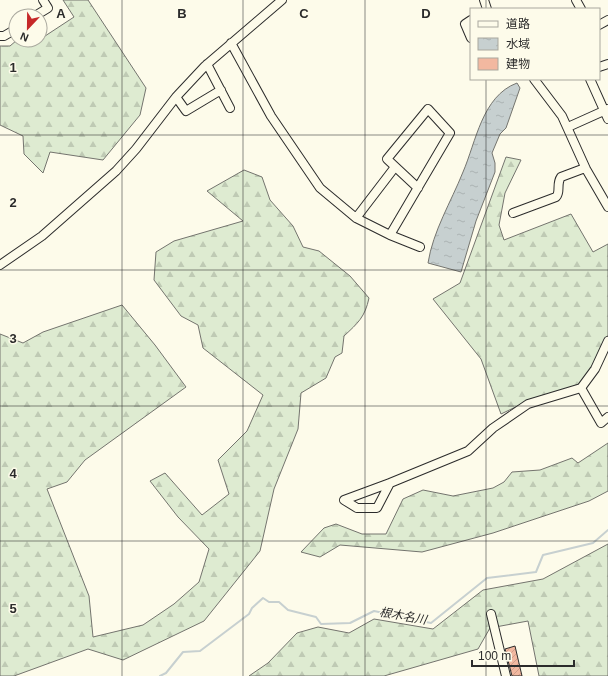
<svg xmlns="http://www.w3.org/2000/svg" width="608" height="676" font-family="Arial,'Noto Sans JP',sans-serif">
	<style>
		.forest { fill: url(#forest-firs); stroke: #74746e }
		.water { fill: url(#water-ripples); stroke: #74746e }
		.lines { fill: none; stroke-linecap: round; stroke-linejoin: round }
		.stream { stroke: #c7d0d0; stroke-width: 2 }
		.building { fill: url(#building-hatch); stroke: #2b2b2b }
		.minor-casing { stroke: #2b2b2b; stroke-width: 10 }
		.minor { stroke: #fdfbea; stroke-width: 8 }
		.grid { fill: none; stroke: #2b2b2b; stroke-width: 1; stroke-opacity: 0.55 }
		.labels { text-anchor: middle; dominant-baseline: central; stroke-width: 3; stroke-linejoin: round; paint-order: stroke }
		.water-label { font-size: 12px; font-style: italic; fill: #2b2b2b; stroke: #fdfbea }
		.grid-label { font-size: 13px; text-anchor: middle; font-weight: bold; fill: #2b2b2b; stroke: #fdfbea; stroke-width: 3; stroke-linejoin: round; paint-order: stroke }
	</style>
	<defs>
		<pattern id="forest-firs" width="22" height="20" patternUnits="userSpaceOnUse"><rect width="22" height="20" fill="#deebd1"/><path d="M5 1l3.5 6h-7zM16 11l3.5 6h-7z" fill="#bfcab4"/></pattern>
		<pattern id="water-ripples" width="26" height="14" patternUnits="userSpaceOnUse"><rect width="26" height="14" fill="#c7d0d0"/><path d="M2 4q2-2 4 0t4 0M15 11q2-2 4 0t4 0" fill="none" stroke="#abb3b3"/></pattern>
		<pattern id="building-hatch" width="6" height="6" patternUnits="userSpaceOnUse"><rect width="6" height="6" fill="#f2b8a0"/><path d="M-1 1l2-2M0 6l6-6M5 7l2-2" fill="none" stroke="#d09e8a"/></pattern>
	</defs>
	<rect width="100%" height="100%" fill="#fdfbea"/>
	<path class="forest" d="M 63,0 L 88,0 L 146,88 L 140,115 L 103,160 L 50,152 L 43,173 L 24,154 L 23,136 L 0,125 L 0,46 L 10,46 L 17,40 L 40,40 L 40,37 L 42,38 L 74,17 Z
		M 506,157 L 521,160 L 505,193 L 499,225 L 504,240 L 571,214 L 593,252 L 608,244 L 608,335 L 592,367 L 579,386 L 526,402 L 501,414 L 481,359 L 433,299 L 460,283 Z
		M 244,170 L 262,177 L 270,200 L 293,226 L 303,247 L 319,251 L 350,276 L 369,298 C 365,317 358,323 344,336 L 342,353 L 335,357 L 326,378 L 301,393 L 298,429 L 274,489 L 260,551 L 204,621 L 123,660 L 88,649 L 14,676 L 0,676 L 0,334 L 23,343 L 43,332 L 122,305 L 155,345 L 186,387 L 85,460 L 67,482 L 47,489 L 89,596 L 93,637 L 143,625 L 174,604 L 199,582 L 209,549 L 178,517 L 150,481 L 165,473 L 202,515 L 229,494 L 218,460 L 247,431 L 263,395 L 203,348 L 198,325 L 181,316 L 154,280 L 156,252 L 174,241 L 243,221 L 207,191 Z
		M 608,443 L 608,491 L 589,501 L 493,533 L 422,552 L 340,545 L 320,557 L 301,552 L 324,528 L 336,524 L 362,534 L 386,534 L 403,499 L 423,490 L 453,496 L 493,488 L 504,482 L 512,472 L 540,470 L 572,458 L 578,463 Z
		M 608,544 L 608,676 L 539,676 L 528,621 L 490,628 L 478,649 L 384,676 L 249,676 L 268,663 L 297,633 L 318,627 L 349,633 L 374,619 L 433,629 L 483,590 L 543,579 Z"/>
	<path class="water" d="M 517,83 L 520,88 L 506,128 L 500,134 L 492,153 L 495,163 L 495,172 L 476,221 L 461,272 L 428,263 C 433,231 451,202 463,172 C 476,142 482,96 517,83 Z"/>
	<g class="lines">
		<path class="stream" d="M 160,676 L 166,673 L 183,652 L 200,651 L 249,614 L 252,608 L 263,598 L 269,602 L 279,602 L 288,610 L 316,617 L 321,624 L 350,623 L 374,611 L 431,623 L 487,578 L 536,572 L 543,555 L 593,543 L 608,530"/>
	</g>
	<path class="building" d="M 515,646 L 522,676 L 512,676 L 505,649 Z"/>
	<g class="lines">
		<g class="minor-casing">
			<path id="minor" d="M 484,0 L 487,9
				M 576,0 L 581,9
				M 35,16 L 48,8 L 43,0
				M 471,20 L 465,24 L 471,38
				M 599,25 L 608,20
				M 0,36 L 4,36 L 16,29
				M 231,43 L 271,116 L 320,188 L 356,218 L 390,235 L 420,247
				M 207,64 L 230,108
				M 599,67 L 608,64
				M 534,79 L 562,116 L 586,169 L 608,207
				M 590,79 L 608,119
				M 176,97 L 186,111 L 221,90
				M 568,127 L 608,109
				M 513,213 L 556,197 C 561,192 556,184 561,177 L 585,168
				M 356,218 L 395,167
				M 390,235 L 450,133 L 428,109 L 387,159 L 418,188
				M 0,265 L 42,236 L 116,171 L 136,149 L 176,97 L 205,66 L 282,0
				M 581,388 L 601,423 L 608,417
				M 390,483 L 468,451 L 493,428 L 528,404 L 581,388 L 595,369 L 608,341
				M 390,483 L 377,508 L 357,508 L 344,500 Z
				M 491,614 L 506,676"/>
		</g>
		<use href="#minor" class="minor"/>
	</g>
	<path class="grid" d="M 122,0 L 122,676M 243,0 L 243,676M 365,0 L 365,676M 486,0 L 486,9M 486,79 L 486,676M 0,135 L 608,135M 0,270 L 608,270M 0,406 L 608,406M 0,541 L 608,541"/>
	<g class="labels">
		<g class="water-label">
			<text transform="translate(403 616) rotate(10)">根木名川</text>
		</g>
	</g>
	<g class="grid-label">
		<text x="61" y="18">A</text>
		<text x="182" y="18">B</text>
		<text x="304" y="18">C</text>
		<text x="426" y="18">D</text>
		<text x="13" y="72">1</text>
		<text x="13" y="207">2</text>
		<text x="13" y="343">3</text>
		<text x="13" y="478">4</text>
		<text x="13" y="613">5</text>
	</g>
	<rect x="470" y="8" width="130" height="72" fill="#fdfbea" stroke="#a9a89e"/>
	<rect x="478" y="21" width="20" height="6" fill="#fdfbea" stroke="#a9a89e"/>
	<text x="506" y="28" font-size="12" fill="#2b2b2b">道路</text>
	<rect x="478" y="38" width="20" height="12" fill="url(#water-ripples)" stroke="#a9a89e"/>
	<text x="506" y="48" font-size="12" fill="#2b2b2b">水域</text>
	<rect x="478" y="58" width="20" height="12" fill="#f2b8a0" stroke="#a9a89e"/>
	<text x="506" y="68" font-size="12" fill="#2b2b2b">建物</text>
	<g transform="translate(28 28) rotate(202)"><circle r="19" fill="#fdfbea" stroke="#a9a89e"/>
	<path d="M0-3L7 15L0 10L-7 15Z" fill="#c62828"/>
	<text y="-6" font-size="11" font-weight="bold" text-anchor="middle" fill="#2b2b2b">N</text>
	</g>
	<path d="M472 660v6h102v-6" fill="none" stroke="#2b2b2b" stroke-width="2"/>
	<text x="478" y="660" font-size="12" fill="#2b2b2b" stroke="#fdfbea" stroke-width="3" paint-order="stroke">100 m</text>
</svg>
